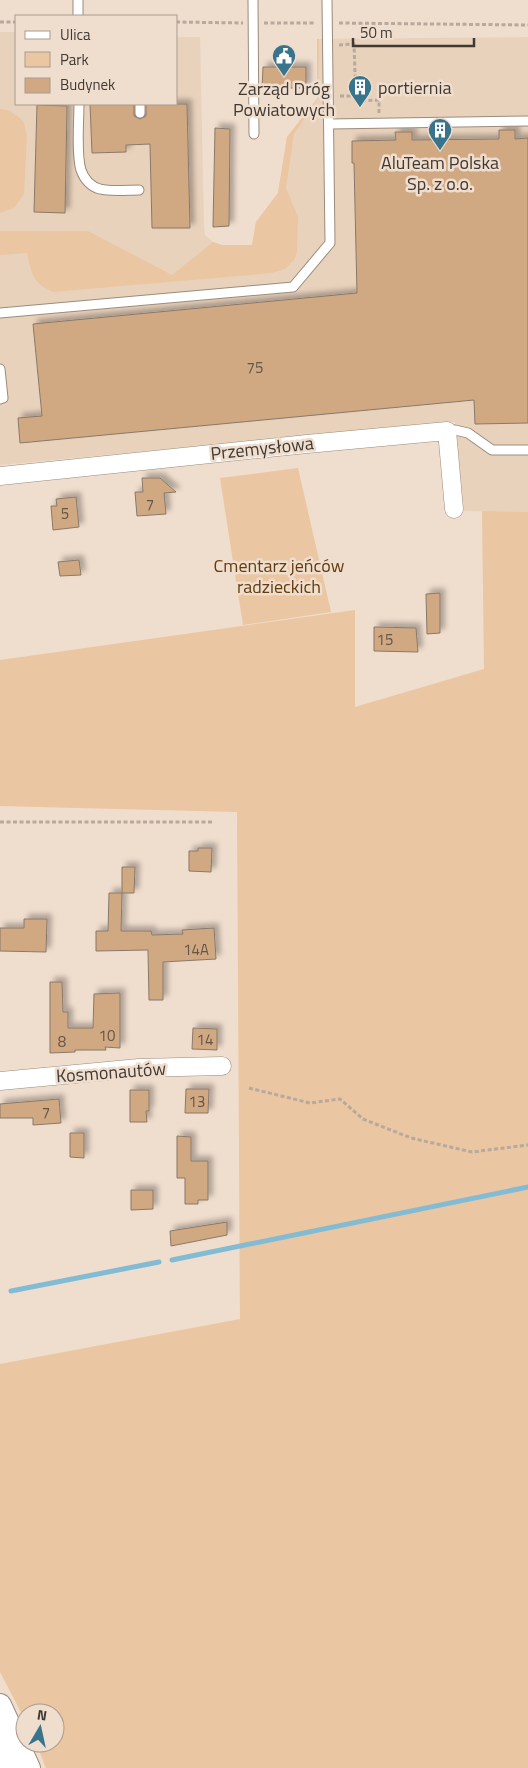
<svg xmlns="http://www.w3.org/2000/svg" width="528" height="1768" font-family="'Titillium Web',sans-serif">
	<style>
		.built { fill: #e9d2bc }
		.green { fill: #eac6a3 }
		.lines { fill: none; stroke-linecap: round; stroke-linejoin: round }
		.stream { stroke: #82bbd4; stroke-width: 5 }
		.building { fill: #d0a983; stroke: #89796b; filter: url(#shadow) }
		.service-casing { stroke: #9b8b7c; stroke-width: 11 }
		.minor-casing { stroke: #9b8b7c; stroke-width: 19 }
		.tertiary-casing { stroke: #9b8b7c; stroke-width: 24 }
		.path { stroke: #b8a99c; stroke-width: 3; stroke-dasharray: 4 2.5; stroke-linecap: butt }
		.service { stroke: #fff; stroke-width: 9 }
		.minor { stroke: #fff; stroke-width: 18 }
		.tertiary { stroke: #fff; stroke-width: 22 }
		.labels { text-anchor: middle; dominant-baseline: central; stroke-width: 5; stroke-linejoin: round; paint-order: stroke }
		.number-label { font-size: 15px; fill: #645547 }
		.poi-label { font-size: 18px; fill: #403933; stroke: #efddcd }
		.street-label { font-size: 18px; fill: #403933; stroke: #efddcd }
		.park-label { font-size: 18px; fill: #633c0e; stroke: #efddcd }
	</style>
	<defs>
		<filter id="shadow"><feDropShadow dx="4.5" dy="-4.5" stdDeviation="2.5" flood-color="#0004"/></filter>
	</defs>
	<rect width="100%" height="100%" fill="#efddcd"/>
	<path class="built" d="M 0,32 L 16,32 L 16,104 L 176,104 L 176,37 L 200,37 L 204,226 L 205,235 L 213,242 L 222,245 L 252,245 L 256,222 L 278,193 L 287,137 L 317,99 L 317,39 L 528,37 L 528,512 L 464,511 L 455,422 L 0,465 Z"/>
	<path class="green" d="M 317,39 L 319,39 L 318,99 L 294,134 L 286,188 L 298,217 L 297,252 L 294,260 L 285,269 L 272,273 L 53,292 C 33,284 31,272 27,253 L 0,255 L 0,231 L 88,231 L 172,275 L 213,242 L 222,245 L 252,245 L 256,222 L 278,193 L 287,137 L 317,99 Z
		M 0,109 L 8,110 L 20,118 L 24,123 L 27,135 L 24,194 L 14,208 L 0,213 Z
		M 298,468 L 331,612 L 243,625 L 220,478 Z
		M 482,511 L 528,512 L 528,1768 L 46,1768 L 36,1743 L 55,1743 L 55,1713 L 25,1713 L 25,1720 L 0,1672 L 0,1364 L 240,1319 L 237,812 L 0,806 L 0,660 L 355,610 L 355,707 L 484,669 Z"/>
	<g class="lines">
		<path class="stream" d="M 172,1260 L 528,1187
			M 11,1291 L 159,1262"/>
	</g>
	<path class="building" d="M 263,67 L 306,67 L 306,88 L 262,88 Z
		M 90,104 L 134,104 L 134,116 L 140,119 L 146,116 L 146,104 L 187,104 L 190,228 L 152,228 L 150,144 L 126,145 L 126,152 L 92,153 Z
		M 37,105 L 67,106 L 65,213 L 34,212 Z
		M 215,128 L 230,129 L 229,226 L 213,227 Z
		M 499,130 L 515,130 L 515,139 L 528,138 L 528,423 L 475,424 L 474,400 L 20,443 L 18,418 L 42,416 L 33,324 L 357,293 L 354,163 L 352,163 L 352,141 L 396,140 L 395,132 L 412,132 L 412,140 L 499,139 Z
		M 142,478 L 160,478 L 176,492 L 164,493 L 166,514 L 137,516 L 135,492 L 143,492 Z
		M 76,497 L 79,527 L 53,530 L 51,506 L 57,506 L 56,499 Z
		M 79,560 L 81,575 L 60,576 L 58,562 Z
		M 440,593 L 440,633 L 427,634 L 426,594 Z
		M 374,627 L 416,628 L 418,652 L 374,651 Z
		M 198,848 L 212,848 L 211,872 L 189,871 L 189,851 L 198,851 Z
		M 122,867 L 135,867 L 134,893 L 122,893 Z
		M 109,893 L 122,893 L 121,931 L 151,931 L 152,935 L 183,934 L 182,930 L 214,928 L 216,959 L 163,962 L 163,1000 L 149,1000 L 148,950 L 96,951 L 96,931 L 108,931 Z
		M 24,919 L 47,919 L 46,952 L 0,951 L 0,928 L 24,928 Z
		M 50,982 L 62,982 L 63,1012 L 68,1012 L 68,1028 L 93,1028 L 94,994 L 120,993 L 120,1048 L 105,1047 L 106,1050 L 75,1050 L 75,1052 L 50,1053 Z
		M 193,1028 L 217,1029 L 217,1050 L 192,1049 Z
		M 186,1089 L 209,1089 L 208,1113 L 185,1113 Z
		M 130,1090 L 149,1090 L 149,1111 L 146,1111 L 147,1122 L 130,1122 Z
		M 59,1099 L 61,1123 L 33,1125 L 33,1118 L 0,1118 L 0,1104 Z
		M 70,1133 L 84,1133 L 84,1158 L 70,1157 Z
		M 177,1136 L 191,1137 L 191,1161 L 208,1161 L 208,1200 L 198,1200 L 198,1204 L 185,1204 L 185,1178 L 177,1178 Z
		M 131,1190 L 153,1190 L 153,1209 L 131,1210 Z
		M 227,1222 L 227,1235 L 171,1246 L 170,1231 Z"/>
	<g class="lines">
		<g class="service-casing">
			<path id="service" d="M 78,0 L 78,16
				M 253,0 L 254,134
				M 79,104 C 79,122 76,154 81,170 C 84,179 91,187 100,189 C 112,192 127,190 139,190
				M 140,104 L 140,113
				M 329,124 L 528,121
				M 0,313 L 293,287 L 330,243 L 327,0
				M 0,369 L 3,398 L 0,399
				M 447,431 L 455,430 L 468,433 L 492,450 L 528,450"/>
		</g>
		<g class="minor-casing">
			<path id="minor" d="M 0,476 L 307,444 L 447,431 L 454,509
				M 0,1081 L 139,1068 L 222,1066"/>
		</g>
		<g class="tertiary-casing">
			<path id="tertiary" d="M 0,1705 L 29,1768
				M 0,1742 L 10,1768"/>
		</g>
		<path class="path" d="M 0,22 L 16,22
			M 176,22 L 243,23
			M 264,23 L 316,23
			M 339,23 L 528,25
			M 339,45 L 354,44 L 356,101 L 379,100 L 379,113
			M 340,96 L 360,96
			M 0,822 L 212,822
			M 249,1088 L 310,1103 L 340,1099 L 363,1119 L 411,1138 L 472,1152 L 528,1145"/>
		<use href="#service" class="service"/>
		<use href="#minor" class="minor"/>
		<use href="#tertiary" class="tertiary"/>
	</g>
	<defs>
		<g id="civic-pin" transform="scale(1.25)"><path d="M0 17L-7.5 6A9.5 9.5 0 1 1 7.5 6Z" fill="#38748b" stroke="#efddcd"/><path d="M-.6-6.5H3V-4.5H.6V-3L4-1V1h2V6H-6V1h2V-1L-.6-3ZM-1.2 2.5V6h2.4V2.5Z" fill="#fff"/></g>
		<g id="building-pin" transform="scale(1.25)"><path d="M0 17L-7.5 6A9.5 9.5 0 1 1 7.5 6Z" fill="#38748b" stroke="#efddcd"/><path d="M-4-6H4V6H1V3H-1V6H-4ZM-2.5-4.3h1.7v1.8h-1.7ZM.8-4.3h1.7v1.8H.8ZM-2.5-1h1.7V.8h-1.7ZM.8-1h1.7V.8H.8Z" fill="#fff"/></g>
	</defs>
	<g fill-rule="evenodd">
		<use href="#civic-pin" x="284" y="56"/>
		<use href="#building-pin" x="360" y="87"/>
		<use href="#building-pin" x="440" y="130"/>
	</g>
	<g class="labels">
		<g class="number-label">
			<text x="255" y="367">75</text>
			<text x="150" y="504">7</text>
			<text x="65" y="513">5</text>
			<text x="385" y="639">15</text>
			<text x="196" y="949">14A</text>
			<text x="107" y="1035">10</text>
			<text x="205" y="1039">14</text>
			<text x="62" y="1041">8</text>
			<text x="197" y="1101">13</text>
			<text x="46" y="1112">7</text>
		</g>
		<g class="poi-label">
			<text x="378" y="87" text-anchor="start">portiernia</text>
			<text x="284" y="88">Zarząd Dróg<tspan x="284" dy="21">Powiatowych</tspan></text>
			<text x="440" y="162">AluTeam Polska<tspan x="440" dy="21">Sp. z o.o.</tspan></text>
		</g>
		<g class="street-label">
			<text transform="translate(262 448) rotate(-6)">Przemysłowa</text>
			<text transform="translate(111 1072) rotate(-4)">Kosmonautów</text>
		</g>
		<g class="park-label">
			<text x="279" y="565">Cmentarz jeńców<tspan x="279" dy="21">radzieckich</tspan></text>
		</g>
	</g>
	<rect x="15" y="15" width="162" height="90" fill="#efddcd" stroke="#a99b8f"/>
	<rect x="25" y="31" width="25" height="8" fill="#ffffff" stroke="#a99b8f"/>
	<text x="60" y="40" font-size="15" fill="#403933">Ulica</text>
	<rect x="25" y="52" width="25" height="15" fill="#eac6a3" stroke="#a99b8f"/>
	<text x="60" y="65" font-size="15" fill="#403933">Park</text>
	<rect x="25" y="78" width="25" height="15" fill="#d0a983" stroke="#a99b8f"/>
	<text x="60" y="90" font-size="15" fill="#403933">Budynek</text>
	<g transform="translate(40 1728) rotate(9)"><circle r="24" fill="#efddcd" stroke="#a99b8f"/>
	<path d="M0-4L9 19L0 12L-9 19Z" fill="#38748b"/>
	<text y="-8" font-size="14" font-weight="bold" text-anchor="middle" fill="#403933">N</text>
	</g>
	<path d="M353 38v8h121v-8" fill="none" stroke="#403933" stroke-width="2.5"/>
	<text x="360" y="38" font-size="15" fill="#403933" stroke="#efddcd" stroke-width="4" paint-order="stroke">50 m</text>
</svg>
